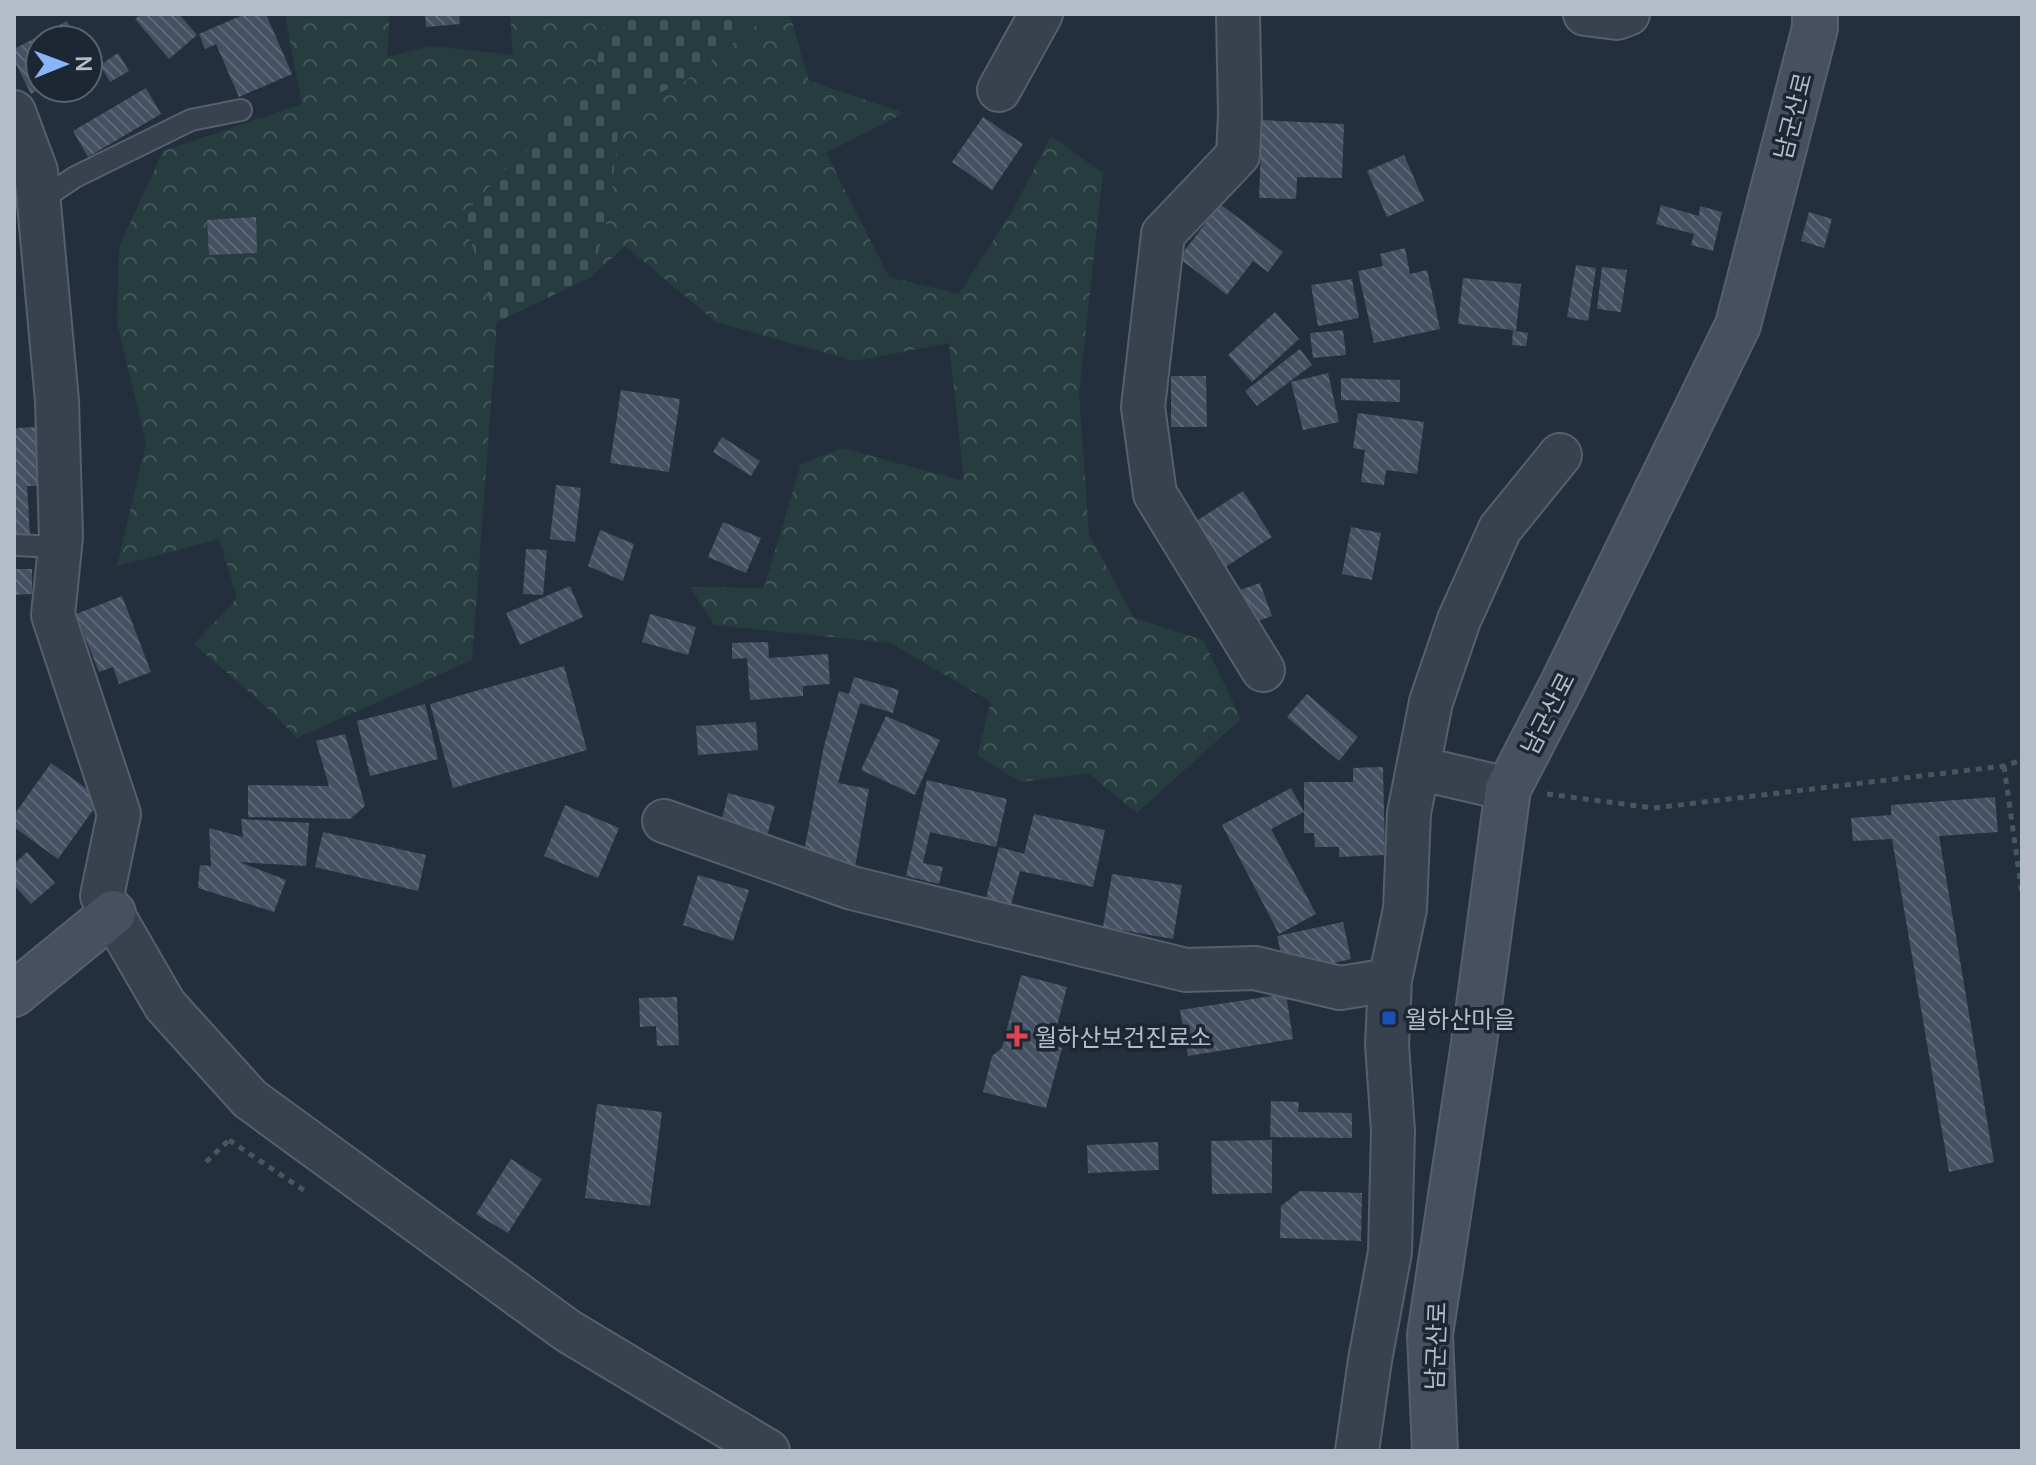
<svg xmlns="http://www.w3.org/2000/svg" width="2036" height="1465" font-family="Manrope,'Noto Sans KR',sans-serif">
	<style>
		.forest { fill: url(#forest-crowns) }
		.cemetery { fill: url(#cemetery-stones) }
		.building { fill: url(#building-back-hatch) }
		.lines { fill: none; stroke-linecap: round; stroke-linejoin: round }
		.lane-casing { stroke: #565f6c; stroke-width: 24 }
		.street-casing { stroke: #565f6c; stroke-width: 46 }
		.secondary-casing { stroke: #565f6c; stroke-width: 48 }
		.path { stroke: #44595c; stroke-width: 5; stroke-dasharray: 6 6; stroke-linecap: butt }
		.lane { stroke: #38414e; stroke-width: 20 }
		.street { stroke: #38414e; stroke-width: 42 }
		.secondary { stroke: #465061; stroke-width: 44 }
		.transit-dot { fill: #1a4fb4; stroke: #1d2633; stroke-width: 3 }
		.health-dot { fill: #e0444e; stroke: #1d2633; stroke-width: 3 }
		.labels { text-anchor: middle; dominant-baseline: central; stroke-width: 7; stroke-linejoin: round; paint-order: stroke }
		.street-label { font-size: 24px; fill: #b4bcc9; stroke: #1d2633 }
		.poi-label { font-size: 24px; fill: #b4bcc9; stroke: #1d2633; text-anchor: start }
	</style>
	<defs>
		<pattern id="forest-crowns" width="20" height="18" patternUnits="userSpaceOnUse" patternTransform="scale(2)"><rect width="20" height="18" fill="#263c3f"/><path d="M2 6a3 3 0 1 1 6 0M12 15a3 3 0 1 1 6 0" fill="none" stroke="#435659"/></pattern>
		<pattern id="cemetery-stones" width="16" height="16" patternUnits="userSpaceOnUse" patternTransform="scale(2)"><rect width="16" height="16" fill="#263c3f"/><path d="M2 7V4a2 2 0 0 1 4 0v3zM10 15v-3a2 2 0 0 1 4 0v3z" fill="#435659"/></pattern>
		<pattern id="building-back-hatch" width="6" height="6" patternUnits="userSpaceOnUse" patternTransform="scale(2)"><rect width="6" height="6" fill="#455162"/><path d="M-1 5l2 2M0 0l6 6M5-1l2 2" fill="none" stroke="#5d6877"/></pattern>
	</defs>
	<rect width="100%" height="100%" fill="#242f3e"/>
	<path class="forest" d="M 285,14 L 390,14 L 387,57 L 430,46 L 513,55 L 510,14 L 606,14 L 592,90 L 496,179 L 463,217 L 497,322 L 472,660 L 297,738 L 275,715 L 194,644 L 237,598 L 219,539 L 117,566 L 146,443 L 117,323 L 119,247 L 163,151 L 302,104 Z
		M 756,14 L 790,14 L 809,81 L 904,113 L 826,153 L 889,277 L 959,294 L 1014,208 L 1051,136 L 1103,173 L 1079,393 L 1089,534 L 1134,618 L 1203,640 L 1241,719 L 1137,813 L 1088,773 L 1021,782 L 977,755 L 991,702 L 891,643 L 714,625 L 690,587 L 764,588 L 801,464 L 842,448 L 964,481 L 949,343 L 855,361 L 716,322 L 625,246 L 591,277 L 610,209 L 620,111 L 685,81 L 756,25 Z"/>
	<path class="cemetery" d="M 606,14 L 756,14 L 756,25 L 685,81 L 620,111 L 610,209 L 591,277 L 497,322 L 463,217 L 496,179 L 592,90 Z"/>
	<path class="building" d="M 141,14 L 179,14 L 197,35 L 169,59 L 135,19 Z
		M 245,14 L 266,14 L 292,74 L 239,97 L 216,44 L 205,49 L 199,34 Z
		M 425,14 L 459,14 L 460,24 L 426,27 Z
		M 67,21 L 76,40 L 40,40 L 40,89 L 31,94 L 14,60 L 14,49 Z
		M 118,53 L 129,71 L 110,82 L 100,65 Z
		M 146,88 L 161,114 L 88,157 L 73,131 Z
		M 983,117 L 1023,144 L 992,190 L 952,162 Z
		M 1262,120 L 1344,124 L 1342,178 L 1297,177 L 1296,199 L 1259,198 Z
		M 1404,155 L 1424,201 L 1387,217 L 1367,171 Z
		M 1220,204 L 1283,252 L 1268,272 L 1253,261 L 1227,295 L 1179,258 Z
		M 1661,205 L 1699,216 L 1700,206 L 1722,212 L 1713,251 L 1691,245 L 1694,234 L 1656,224 Z
		M 1809,212 L 1832,219 L 1824,248 L 1801,241 Z
		M 256,217 L 257,253 L 209,255 L 207,220 Z
		M 1405,248 L 1410,274 L 1427,270 L 1440,329 L 1374,343 L 1358,271 L 1383,266 L 1380,254 Z
		M 1576,265 L 1596,268 L 1588,321 L 1567,317 Z
		M 1602,267 L 1627,270 L 1621,312 L 1597,309 Z
		M 1463,278 L 1521,284 L 1516,331 L 1528,333 L 1526,346 L 1512,345 L 1513,330 L 1458,324 Z
		M 1352,279 L 1359,318 L 1318,326 L 1311,285 Z
		M 1275,312 L 1299,339 L 1252,382 L 1228,355 Z
		M 1343,330 L 1346,355 L 1313,358 L 1310,333 Z
		M 1300,349 L 1312,365 L 1257,406 L 1245,391 Z
		M 1328,373 L 1339,422 L 1303,430 L 1291,382 Z
		M 1171,376 L 1206,376 L 1207,427 L 1171,427 Z
		M 1341,378 L 1400,380 L 1400,402 L 1341,400 Z
		M 621,390 L 680,399 L 669,472 L 610,463 Z
		M 1358,413 L 1424,422 L 1417,474 L 1386,470 L 1384,485 L 1361,482 L 1365,450 L 1353,448 Z
		M 39,427 L 43,486 L 27,486 L 30,535 L 14,536 L 14,428 Z
		M 722,437 L 760,461 L 751,476 L 713,452 Z
		M 556,485 L 581,488 L 575,542 L 550,539 Z
		M 1243,491 L 1272,537 L 1216,573 L 1187,527 Z
		M 723,522 L 761,538 L 746,573 L 708,557 Z
		M 1351,527 L 1381,533 L 1372,580 L 1342,574 Z
		M 600,530 L 634,544 L 623,581 L 588,566 Z
		M 526,549 L 547,550 L 543,595 L 523,594 Z
		M 14,569 L 32,569 L 32,594 L 14,595 Z
		M 1260,583 L 1272,616 L 1247,625 L 1234,592 Z
		M 570,586 L 583,617 L 520,645 L 506,613 Z
		M 122,596 L 151,672 L 119,684 L 113,667 L 99,672 L 76,614 Z
		M 650,614 L 696,627 L 688,655 L 642,642 Z
		M 768,642 L 769,658 L 828,654 L 830,684 L 803,686 L 803,696 L 750,700 L 747,658 L 732,659 L 732,643 Z
		M 564,666 L 587,750 L 453,788 L 430,704 Z
		M 854,677 L 899,690 L 893,713 L 860,703 L 846,752 L 838,783 L 869,789 L 855,867 L 803,857 L 824,746 L 839,691 L 849,694 Z
		M 1307,694 L 1358,737 L 1339,761 L 1287,717 Z
		M 425,704 L 438,759 L 370,776 L 357,721 Z
		M 886,716 L 940,740 L 915,795 L 861,770 Z
		M 756,722 L 758,750 L 698,755 L 696,726 Z
		M 345,734 L 365,806 L 350,819 L 248,817 L 248,785 L 329,786 L 316,741 Z
		M 51,763 L 101,799 L 58,859 L 14,827 L 14,815 Z
		M 1383,767 L 1385,855 L 1339,857 L 1339,847 L 1315,847 L 1314,833 L 1304,833 L 1304,782 L 1353,782 L 1353,768 Z
		M 927,780 L 1007,799 L 996,847 L 930,832 L 923,863 L 943,867 L 939,884 L 906,876 Z
		M 1291,788 L 1304,812 L 1271,829 L 1316,914 L 1279,934 L 1222,825 Z
		M 728,793 L 775,806 L 767,836 L 721,823 Z
		M 1995,797 L 1998,832 L 1939,836 L 1994,1162 L 1949,1172 L 1892,839 L 1853,841 L 1851,818 L 1891,815 L 1891,805 Z
		M 565,805 L 619,828 L 598,878 L 544,856 Z
		M 1034,814 L 1105,830 L 1093,887 L 1020,871 L 1011,905 L 986,898 L 999,847 L 1024,854 Z
		M 241,819 L 309,823 L 306,866 L 239,862 L 286,880 L 274,912 L 198,888 L 200,865 L 211,866 L 209,828 L 243,837 Z
		M 323,832 L 426,855 L 418,891 L 315,867 Z
		M 27,852 L 55,883 L 31,904 L 14,885 L 14,864 Z
		M 1112,874 L 1182,885 L 1173,939 L 1103,927 Z
		M 698,875 L 749,890 L 733,941 L 683,925 Z
		M 1343,922 L 1351,959 L 1299,971 L 1283,963 L 1277,936 Z
		M 1021,975 L 1067,987 L 1052,1045 L 1062,1048 L 1046,1108 L 983,1092 L 992,1056 L 1002,1048 Z
		M 1286,994 L 1293,1039 L 1188,1056 L 1180,1010 Z
		M 677,997 L 679,1045 L 657,1046 L 656,1026 L 640,1027 L 639,998 Z
		M 1271,1101 L 1299,1102 L 1298,1112 L 1352,1113 L 1352,1138 L 1270,1137 Z
		M 597,1104 L 662,1112 L 650,1206 L 585,1198 Z
		M 1272,1140 L 1272,1193 L 1212,1194 L 1211,1141 Z
		M 1158,1142 L 1159,1170 L 1088,1173 L 1087,1145 Z
		M 511,1159 L 542,1179 L 508,1233 L 476,1214 Z
		M 1300,1191 L 1362,1193 L 1361,1241 L 1280,1238 L 1281,1206 Z"/>
	<g class="lines">
		<g class="lane-casing">
			<path id="lane" d="M 38,202 L 75,177 L 191,120 L 241,110
				M 14,545 L 60,547"/>
		</g>
		<g class="street-casing">
			<path id="street" d="M 1238,14 L 1240,115 L 1238,155 L 1163,234 L 1143,407 L 1155,494 L 1263,670
				M 1585,14 L 1617,18 L 1628,14
				M 999,90 L 1041,14
				M 14,112 L 36,171 L 57,401 L 61,537 L 53,615 L 119,814 L 102,896 L 165,1005 L 250,1099 L 568,1331 L 768,1451
				M 1418,768 L 1508,789
				M 664,821 L 852,888 L 1186,970 L 1255,968 L 1340,988 L 1390,980
				M 1357,1451 L 1370,1360 L 1390,1252 L 1393,1131 L 1387,1045 L 1390,980 L 1405,909 L 1409,813 L 1431,702 L 1459,620 L 1500,529 L 1560,455"/>
		</g>
		<g class="secondary-casing">
			<path id="secondary" d="M 14,994 L 113,913
				M 1435,1451 L 1430,1335 L 1474,1043 L 1508,789 L 1562,685 L 1738,325 L 1815,28 L 1815,14"/>
		</g>
		<path class="path" d="M 2004,766 L 2022,894
			M 1547,794 L 1654,808 L 2004,766 L 2022,760
			M 229,1140 L 308,1193
			M 206,1162 L 230,1139"/>
		<use href="#lane" class="lane"/>
		<use href="#street" class="street"/>
		<use href="#secondary" class="secondary"/>
	</g>
	<rect class="transit-dot" x="1381" y="1010" width="16" height="16" rx="4"/>
	<path class="health-dot" d="M1013 1024h8v8h8v8h-8v8h-8v-8h-8v-8h8z"/>
	<g class="labels">
		<g class="street-label">
			<text transform="translate(1792 116) rotate(-76)">남군산로</text>
			<text transform="translate(1547 713) rotate(-63)">남군산로</text>
			<text transform="translate(1435 1346) rotate(-88)">남군산로</text>
		</g>
		<g class="poi-label">
			<text x="1405" y="1018">월하산마을</text>
			<text x="1035" y="1036">월하산보건진료소</text>
		</g>
	</g>
	<rect width="2036" height="1465" fill="none" stroke="#b4bcc9" stroke-width="32"/>
	<g transform="translate(64 64) rotate(89)"><circle r="38" fill="#1d2633" stroke="#59626f" stroke-width="2"/>
	<path d="M0-6L14 30L0 20L-14 30Z" fill="#8ab4f8"/>
	<text y="-12" font-size="22" font-weight="bold" text-anchor="middle" fill="#b4bcc9">N</text>
	</g>
</svg>
